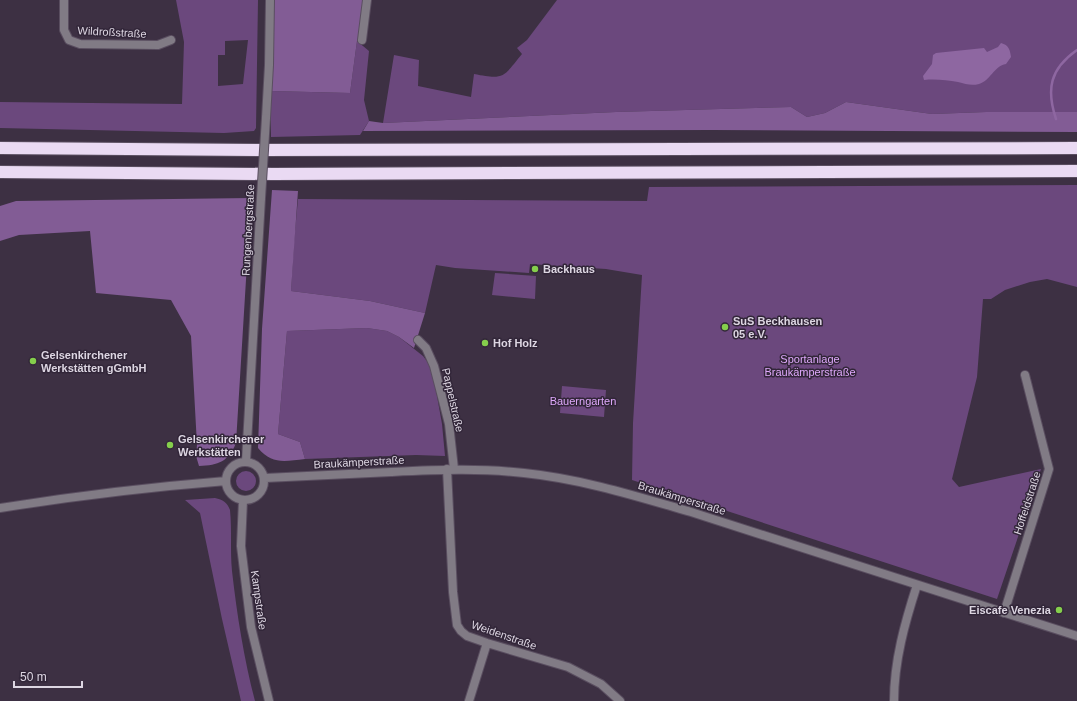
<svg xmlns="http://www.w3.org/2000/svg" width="1077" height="701" font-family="Arial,sans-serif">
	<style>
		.green { fill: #6b487d; fill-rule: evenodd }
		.forest { fill: #825c95 }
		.water { fill: #8e67a1 }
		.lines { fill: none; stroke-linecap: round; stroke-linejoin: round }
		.stream { stroke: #8e67a1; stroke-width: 2.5 }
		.minor-casing { stroke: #5a4e60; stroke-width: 10 }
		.tertiary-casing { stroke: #5a4e60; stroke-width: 10 }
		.motorway-casing { stroke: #5a4e60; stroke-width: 14 }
		.minor { stroke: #817b85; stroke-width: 8 }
		.tertiary { stroke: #817b85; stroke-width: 8 }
		.motorway { stroke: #eadaf3; stroke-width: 12 }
		.tertiary-bridge-casing { stroke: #5a4e60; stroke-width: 10; stroke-linecap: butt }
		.tertiary-bridge { stroke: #817b85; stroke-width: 8 }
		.poi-dot { fill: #85cf4c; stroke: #322639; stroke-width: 1.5 }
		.labels { text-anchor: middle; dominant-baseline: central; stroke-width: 3; stroke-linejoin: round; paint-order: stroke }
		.street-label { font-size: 11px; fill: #ddd6e2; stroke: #322639 }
		.poi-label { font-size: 11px; font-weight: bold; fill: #ddd6e2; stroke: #322639; text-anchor: start }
		.park-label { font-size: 11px; fill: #dea8fa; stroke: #322639 }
	</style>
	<rect width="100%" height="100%" fill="#3d3043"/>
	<path class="green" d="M 176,0 L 258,0 L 256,128 L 254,131 L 224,133 L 0,128 L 0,102 L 182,104 L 184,42 ZM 248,40 L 243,84 L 218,86 L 218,55 L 225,55 L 225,41 Z
		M 557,0 L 1077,0 L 1077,112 L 986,112 L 932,114 L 846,102 L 825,113 L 807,117 L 791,107 L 616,112 L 383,123 L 394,55 L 419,60 L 418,86 L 471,97 L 474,74 C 505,80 503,77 522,54 L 517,48 L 527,40 Z
		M 357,41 L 369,51 L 364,100 L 369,121 L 360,135 L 271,137 L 271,91 L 350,93 Z
		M 1077,185 L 1077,287 L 1047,279 L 1030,282 L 1005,290 L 991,299 L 983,299 L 977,377 L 952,479 L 959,487 L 1041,469 L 997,599 L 632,480 L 633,423 L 642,275 L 606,269 L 530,264 L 529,273 L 455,268 L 436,265 L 425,313 L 370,301 L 291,291 L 294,242 L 298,199 L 647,201 L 649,187 Z
		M 495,273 L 536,276 L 535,299 L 492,295 Z
		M 367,328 L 387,331 L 399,337 L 423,356 L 432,368 L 442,424 L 445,456 L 416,455 L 305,459 L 300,442 L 278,434 L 287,331 Z
		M 562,386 L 606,390 L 604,417 L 560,413 Z
		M236 481a10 10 0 1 1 20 0a10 10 0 1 1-20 0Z
		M 215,498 C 223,500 227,502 230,510 C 232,531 230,551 232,571 C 237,615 244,659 255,701 L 241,701 L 222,619 L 200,513 L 185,500 Z"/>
	<path class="forest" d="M 274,0 L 365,0 L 360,39 L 357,41 L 350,93 L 271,91 Z
		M 846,102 L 932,114 L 986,112 L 1077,112 L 1077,132 L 712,130 L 363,131 L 369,121 L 383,123 L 616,112 L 791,107 L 807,117 L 825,113 Z
		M 272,190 L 298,191 L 291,291 L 370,301 L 425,313 L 414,348 L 399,337 L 387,331 L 367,328 L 287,331 L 278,434 L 300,442 L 305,459 C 285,461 272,465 258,448 L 262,329 Z
		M 251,198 L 236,443 C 228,462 219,465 199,466 L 196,456 L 197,445 L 191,336 L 171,300 L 96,293 L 90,231 L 19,235 L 0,241 L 0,206 L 16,201 Z"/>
	<path class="water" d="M 1001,43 C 1009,45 1010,50 1011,57 L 1006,64 C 994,66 990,81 979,84 C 971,86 966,84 958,82 C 947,80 935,79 924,80 L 923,76 L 932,64 L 933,55 L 936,53 L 984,48 L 987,52 L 998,47 Z"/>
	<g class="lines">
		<path class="stream" d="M 1056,119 C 1046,89 1050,69 1077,50"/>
		<g class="minor-casing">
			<path id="minor" d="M 64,0 L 64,30 L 69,40 L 80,44 L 158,45 L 171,40
				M 362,40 L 367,0
				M 418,340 L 426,348 L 434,366 L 449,424 L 454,469
				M 447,469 L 453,592 L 456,617 L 457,625 L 461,631 L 467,636 L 487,643 L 568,667 L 601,684 L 620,701
				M 1004,613 L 1049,469 L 1025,375
				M 469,701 L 487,643
				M 894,701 C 894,661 905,622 917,585"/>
		</g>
		<g class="tertiary-casing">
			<path id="tertiary" d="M 266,118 L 269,65 L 270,0
				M 246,461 L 261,198
				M226 481a19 19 0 1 1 38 0a19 19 0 1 1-38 0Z
				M 265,478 C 307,476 349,474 391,472 C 436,470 480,468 524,473 C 582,479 636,496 691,512 L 1077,636
				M 243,500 L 241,546 L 251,627 L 269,701
				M 0,508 C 75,496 150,487 226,481"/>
		</g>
		<g class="motorway-casing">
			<path id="motorway" d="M 0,148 L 257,150 L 1077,148
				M 0,172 L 273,174 L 1077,171"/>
		</g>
		<use href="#minor" class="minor"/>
		<use href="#tertiary" class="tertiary"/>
		<use href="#motorway" class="motorway"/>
		<g class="tertiary-bridge-casing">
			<path id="tertiary-bridge" d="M 261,198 L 266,118"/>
		</g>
		<use href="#tertiary-bridge" class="tertiary-bridge"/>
	</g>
	<g class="poi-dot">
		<circle cx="535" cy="269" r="4"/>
		<circle cx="725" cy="327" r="4"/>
		<circle cx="485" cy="343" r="4"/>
		<circle cx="33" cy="361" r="4"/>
		<circle cx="170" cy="445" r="4"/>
		<circle cx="1059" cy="610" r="4"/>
	</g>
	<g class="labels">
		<g class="street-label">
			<text transform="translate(112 32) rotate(3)">Wildroßstraße</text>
			<text transform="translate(248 230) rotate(-87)">Rungenbergstraße</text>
			<text transform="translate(453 400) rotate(77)">Pappelstraße</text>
			<text transform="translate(359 462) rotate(-3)">Braukämperstraße</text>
			<text transform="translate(682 498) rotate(17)">Braukämperstraße</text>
			<text transform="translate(1027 503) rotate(-72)">Hoffeldstraße</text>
			<text transform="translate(259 600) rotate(82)">Kampstraße</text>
			<text transform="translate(504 635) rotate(19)">Weidenstraße</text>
		</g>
		<g class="poi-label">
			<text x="543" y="269">Backhaus</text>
			<text x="733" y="321">SuS Beckhausen<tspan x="733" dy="13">05 e.V.</tspan></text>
			<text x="493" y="343">Hof Holz</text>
			<text x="41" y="355">Gelsenkirchener<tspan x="41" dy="13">Werkstätten gGmbH</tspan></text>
			<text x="178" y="439">Gelsenkirchener<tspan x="178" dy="13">Werkstätten</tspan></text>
			<text x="1051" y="610" text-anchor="end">Eiscafe Venezia</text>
		</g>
		<g class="park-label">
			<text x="810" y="359">Sportanlage<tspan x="810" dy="13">Braukämperstraße</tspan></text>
			<text x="583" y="401">Bauerngarten</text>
		</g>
	</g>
	<path d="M14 681v6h68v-6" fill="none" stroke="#ddd6e2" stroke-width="2"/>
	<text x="20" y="681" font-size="12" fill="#ddd6e2" stroke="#322639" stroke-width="3" paint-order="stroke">50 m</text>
</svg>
